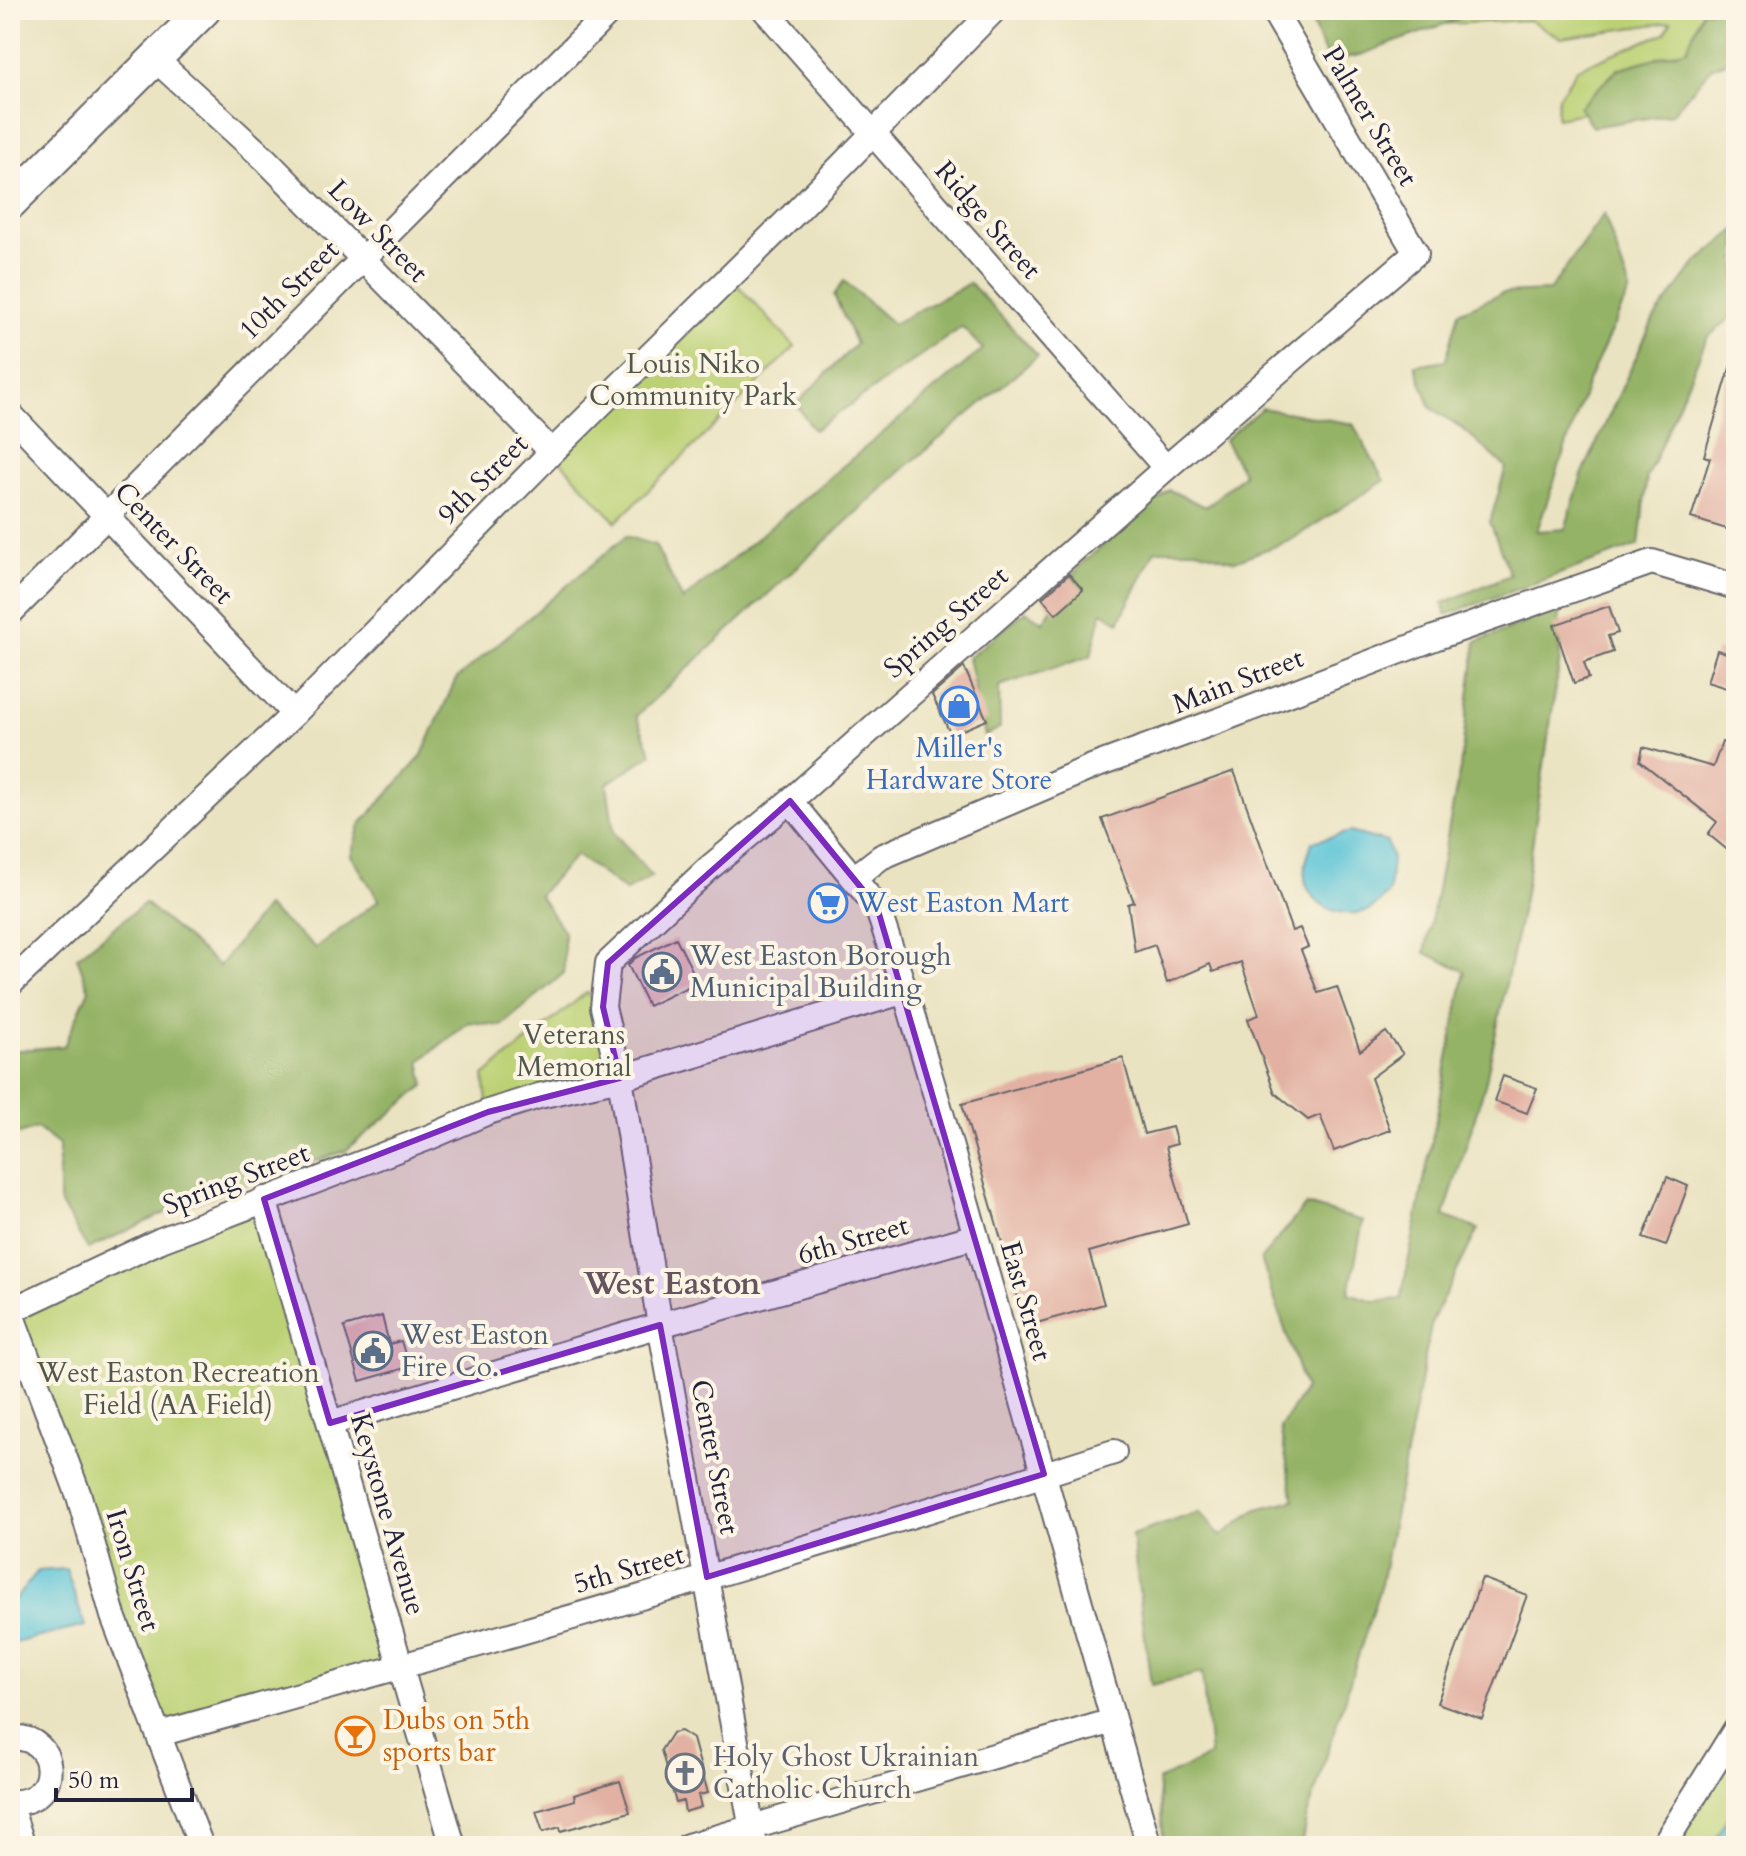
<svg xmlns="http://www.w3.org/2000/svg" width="1746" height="1856" font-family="Cardo,serif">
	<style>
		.green { fill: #bcd174; stroke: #6f7a58; stroke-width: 2 }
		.forest { fill: #95b366; stroke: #5c6a50; stroke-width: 2 }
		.water { fill: #5bc4d7; stroke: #3e7389; stroke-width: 2 }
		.building { fill: #e2b1a3 }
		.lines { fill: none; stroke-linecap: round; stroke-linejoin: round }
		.minor-casing { stroke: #68666a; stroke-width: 28 }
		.major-casing { stroke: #68666a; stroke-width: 36 }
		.minor { stroke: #fff; stroke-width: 24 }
		.major { stroke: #fff; stroke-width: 32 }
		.marked { fill: #7b2cbf; fill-opacity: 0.2; stroke: #7b2cbf; stroke-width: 6; stroke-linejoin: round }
		.labels { text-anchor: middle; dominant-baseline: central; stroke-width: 8; stroke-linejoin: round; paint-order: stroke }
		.street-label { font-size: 28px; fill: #22223b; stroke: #fcf5e5 }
		.park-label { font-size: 28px; fill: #50574c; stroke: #fcf5e5 }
		.shop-label { font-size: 28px; fill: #366cbe; stroke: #fcf5e5 }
		.service-label { font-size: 28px; fill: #4e5e75; stroke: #fcf5e5; text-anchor: start }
		.food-label { font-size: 28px; fill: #c56008; stroke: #fcf5e5; text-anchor: start }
		.worship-label { font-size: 28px; fill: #5b616d; stroke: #fcf5e5; text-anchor: start }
		.quarter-label { font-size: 32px; font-weight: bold; fill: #65545f; stroke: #fcf5e5 }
	</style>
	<rect width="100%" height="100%" fill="#fcf5e5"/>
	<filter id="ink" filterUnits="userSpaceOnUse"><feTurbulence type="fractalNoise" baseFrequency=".0125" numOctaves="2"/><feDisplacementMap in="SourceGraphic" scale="16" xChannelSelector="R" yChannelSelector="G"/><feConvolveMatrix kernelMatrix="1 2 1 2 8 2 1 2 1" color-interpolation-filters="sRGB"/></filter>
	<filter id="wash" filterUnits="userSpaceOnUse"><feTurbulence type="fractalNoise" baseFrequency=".006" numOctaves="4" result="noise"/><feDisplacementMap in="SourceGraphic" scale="32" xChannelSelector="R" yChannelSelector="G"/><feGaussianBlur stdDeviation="1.8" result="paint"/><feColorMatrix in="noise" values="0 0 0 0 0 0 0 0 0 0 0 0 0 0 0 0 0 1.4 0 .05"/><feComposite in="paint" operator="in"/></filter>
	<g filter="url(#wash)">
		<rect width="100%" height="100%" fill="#eae3c1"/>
		<path class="green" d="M 1483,10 L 1703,10 L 1687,49 L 1618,69 L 1580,107 L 1583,113 L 1557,118 L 1558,97 L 1578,68 L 1665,33 L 1671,22 L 1561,38 L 1529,20 L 1444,24 Z
			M 730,277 L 795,347 L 616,522 L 552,452 Z
			M 587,992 L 610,1034 L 620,1078 L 488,1112 L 484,1076 Z
			M 264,1199 L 401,1667 L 159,1734 L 10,1311 Z
			M 1736,1729 L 1736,1803 L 1711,1846 L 1663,1846 Z"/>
		<path class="forest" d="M 1307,10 L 1483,10 L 1360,55 L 1328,61 Z
			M 1703,10 L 1736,10 L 1736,59 L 1712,67 L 1672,114 L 1592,127 L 1579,107 L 1618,69 L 1687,49 Z
			M 1604,214 L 1630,290 L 1589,379 L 1537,531 L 1565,529 L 1582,475 L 1653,320 L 1696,263 L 1736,230 L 1736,313 L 1707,338 L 1647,477 L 1639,545 L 1446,615 L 1443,603 L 1510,575 L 1490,522 L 1506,467 L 1462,428 L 1431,408 L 1415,365 L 1446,360 L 1459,312 L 1502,293 L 1549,291 Z
			M 844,281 L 893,324 L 970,283 L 1038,356 L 901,471 L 636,716 L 652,754 L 607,784 L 614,833 L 652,876 L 626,891 L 576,855 L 539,895 L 564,932 L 564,973 L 501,1026 L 469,1022 L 420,1061 L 425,1085 L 345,1151 L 167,1212 L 88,1249 L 59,1201 L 59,1145 L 37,1128 L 10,1137 L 10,1051 L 64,1046 L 89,990 L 77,957 L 145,903 L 219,966 L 266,907 L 316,948 L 379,900 L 351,855 L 360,825 L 421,757 L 456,679 L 626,536 L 655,545 L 683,600 L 983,349 L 962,327 L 814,430 L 796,404 L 856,344 L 834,295 Z
			M 1262,408 L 1353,424 L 1384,481 L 1289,541 L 1235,561 L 1197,550 L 1155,550 L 1119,622 L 1102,612 L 1091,656 L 999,686 L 1000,728 L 985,736 L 968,658 L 1026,611 L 1043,622 L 1080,565 L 1169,490 L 1206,507 L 1244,474 L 1224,440 Z
			M 1559,609 L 1560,658 L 1525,893 L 1485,1085 L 1444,1216 L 1478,1229 L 1432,1321 L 1381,1584 L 1306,1820 L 1301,1846 L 1164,1846 L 1158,1780 L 1210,1756 L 1202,1673 L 1151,1685 L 1132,1535 L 1199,1512 L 1221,1536 L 1257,1509 L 1294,1500 L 1280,1428 L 1305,1389 L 1261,1259 L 1306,1205 L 1363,1221 L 1349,1293 L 1374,1301 L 1401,1299 L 1465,971 L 1425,953 L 1460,768 L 1476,642 Z"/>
		<path class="water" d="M 1350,832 L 1387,842 L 1392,858 L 1389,892 C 1384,897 1377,906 1371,909 C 1341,923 1300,902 1305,867 C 1306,859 1310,850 1312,842 Z
			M 66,1569 L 85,1626 L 10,1644 L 10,1605 L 38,1571 Z
			M 1736,1803 L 1736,1846 L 1711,1846 Z"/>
		<g id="blocks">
			<path class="building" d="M 1732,361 L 1736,361 L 1736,532 L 1691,518 L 1710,458 L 1704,456 Z
				M 1069,574 L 1083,590 L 1056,614 L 1042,598 Z
				M 1609,606 L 1618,633 L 1608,636 L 1613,652 L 1584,662 L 1589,678 L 1574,683 L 1554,625 Z
				M 1717,650 L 1736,656 L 1736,691 L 1707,682 Z
				M 964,667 L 987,720 L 951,735 L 932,695 Z
				M 1722,742 L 1736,746 L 1736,857 L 1708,834 L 1717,822 L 1640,761 L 1643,747 L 1713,767 Z
				M 1234,771 L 1292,931 L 1300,928 L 1308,947 L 1301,950 L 1318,993 L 1337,987 L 1360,1051 L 1386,1032 L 1403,1054 L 1371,1078 L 1390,1130 L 1334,1151 L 1320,1115 L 1308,1120 L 1275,1093 L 1248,1019 L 1259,1015 L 1241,962 L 1213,972 L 1210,964 L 1167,983 L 1155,945 L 1135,952 L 1128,904 L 1134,902 L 1102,819 Z
				M 676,938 L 698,982 L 648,1006 L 628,965 L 635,958 Z
				M 1123,1058 L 1144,1134 L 1172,1127 L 1177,1144 L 1166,1147 L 1188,1224 L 1089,1252 L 1104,1304 L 1026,1326 L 962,1104 Z
				M 1503,1076 L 1537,1088 L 1527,1113 L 1494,1101 Z
				M 1667,1177 L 1688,1186 L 1666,1246 L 1643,1238 Z
				M 382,1316 L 389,1344 L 401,1341 L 409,1367 L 360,1381 L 344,1327 Z
				M 1482,1578 L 1527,1595 L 1482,1719 L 1437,1703 Z
				M 681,1731 L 693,1739 L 708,1793 L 698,1795 L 701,1807 L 685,1812 L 683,1801 L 676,1803 L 661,1750 L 672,1733 Z
				M 620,1781 L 630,1812 L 561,1831 L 560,1827 L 543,1832 L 536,1811 L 575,1800 L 574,1795 Z"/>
		</g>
	</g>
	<g filter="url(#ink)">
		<use href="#blocks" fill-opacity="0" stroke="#68666a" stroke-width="2"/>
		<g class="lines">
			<g class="minor-casing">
				<path id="minor" d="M 765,10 L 1166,468
					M 155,59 L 266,160 L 552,452
					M 10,414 L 294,714
					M 10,613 L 611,10
					M 790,801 L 877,907 L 905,991 L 941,1113 L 1149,1846
					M 855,877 L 881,857 L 1092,767 L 1231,716 L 1437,637 L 1652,562 L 1736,587
					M 10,984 L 294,714 L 552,452 L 794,214 L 994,10
					M 264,1199 L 453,1846
					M 10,1311 L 161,1240 L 430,1137 L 488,1112 L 539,1096 L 620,1078 L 905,991
					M 10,1311 L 79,1496 L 113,1616 L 201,1846
					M 330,1423 L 660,1325 L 976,1236
					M 159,1734 C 479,1646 798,1553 1114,1452
					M 10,1738 C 61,1733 62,1806 10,1802
					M 10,1806 L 23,1846
					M 688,1846 L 1113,1721
					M 755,1846 L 660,1325 L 620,1078 L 603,1007 L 608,963 L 709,868 L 790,801 L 1166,468 L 1416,253 L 1273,10
					M 1663,1846 L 1736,1729"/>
			</g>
			<g class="major-casing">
				<path id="major" d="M 10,203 L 204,10"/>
			</g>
			<use href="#minor" class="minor"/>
			<use href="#major" class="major"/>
		</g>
	</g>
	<path class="marked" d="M 790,801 L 877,907 L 1044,1474 L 707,1577 L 660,1325 L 330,1423 L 264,1199 L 488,1112 L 620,1078 L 603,1007 L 608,963 Z"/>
	<defs>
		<g id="shop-ring" transform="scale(2)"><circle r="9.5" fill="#fcf5e5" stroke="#3f7fe0" stroke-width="1.5"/><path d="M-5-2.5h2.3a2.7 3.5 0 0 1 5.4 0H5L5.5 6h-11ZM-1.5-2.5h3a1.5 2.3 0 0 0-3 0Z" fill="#3f7fe0"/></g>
		<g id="supermarket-ring" transform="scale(2)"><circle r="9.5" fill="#fcf5e5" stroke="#3f7fe0" stroke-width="1.5"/><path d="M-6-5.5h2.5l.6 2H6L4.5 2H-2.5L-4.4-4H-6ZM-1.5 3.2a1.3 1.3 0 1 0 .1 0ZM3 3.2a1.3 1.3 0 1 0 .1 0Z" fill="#3f7fe0"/></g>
		<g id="civic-ring" transform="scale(2)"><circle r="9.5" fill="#fcf5e5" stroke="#5c6f8a" stroke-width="1.5"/><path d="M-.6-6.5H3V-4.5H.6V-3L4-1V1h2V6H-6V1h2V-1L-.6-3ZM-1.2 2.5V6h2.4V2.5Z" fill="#5c6f8a"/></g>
		<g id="bar-ring" transform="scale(2)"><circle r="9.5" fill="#fcf5e5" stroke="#e8710a" stroke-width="1.5"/><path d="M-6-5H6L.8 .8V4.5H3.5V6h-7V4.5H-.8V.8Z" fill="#e8710a"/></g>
		<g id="church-ring" transform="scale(2)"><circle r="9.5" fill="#fcf5e5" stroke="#6b7280" stroke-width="1.5"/><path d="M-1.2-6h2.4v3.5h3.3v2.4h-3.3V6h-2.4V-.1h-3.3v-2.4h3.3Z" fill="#6b7280"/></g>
	</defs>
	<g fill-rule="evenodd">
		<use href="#shop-ring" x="959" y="706"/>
		<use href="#supermarket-ring" x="828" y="903"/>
		<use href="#civic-ring" x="662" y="972"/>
		<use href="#civic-ring" x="373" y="1351"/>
		<use href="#bar-ring" x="355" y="1736"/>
		<use href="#church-ring" x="685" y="1773"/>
	</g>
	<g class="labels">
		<g class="street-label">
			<text transform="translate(1370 116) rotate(59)">Palmer Street</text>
			<text transform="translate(988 220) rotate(49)">Ridge Street</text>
			<text transform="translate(378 231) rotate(46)">Low Street</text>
			<text transform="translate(289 290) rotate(-45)">10th Street</text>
			<text transform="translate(483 479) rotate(-45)">9th Street</text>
			<text transform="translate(174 543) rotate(46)">Center Street</text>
			<text transform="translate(946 622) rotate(-41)">Spring Street</text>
			<text transform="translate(1238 681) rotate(-21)">Main Street</text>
			<text transform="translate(236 1179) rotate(-21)">Spring Street</text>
			<text transform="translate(853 1240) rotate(-16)">6th Street</text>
			<text transform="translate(1026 1301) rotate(74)">East Street</text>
			<text transform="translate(715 1457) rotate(79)">Center Street</text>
			<text transform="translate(388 1514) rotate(74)">Keystone Avenue</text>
			<text transform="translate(629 1569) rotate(-16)">5th Street</text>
			<text transform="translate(133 1570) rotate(73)">Iron Street</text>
		</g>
		<g class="park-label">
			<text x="693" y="364">Louis Niko<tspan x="693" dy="32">Community Park</tspan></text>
			<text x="574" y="1035">Veterans<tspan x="574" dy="32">Memorial</tspan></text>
			<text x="178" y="1373">West Easton Recreation<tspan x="178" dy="32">Field (AA Field)</tspan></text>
		</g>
		<g class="shop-label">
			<text x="959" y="748">Miller's<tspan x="959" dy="32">Hardware Store</tspan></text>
			<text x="856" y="903" text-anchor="start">West Easton Mart</text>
		</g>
		<g class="service-label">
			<text x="690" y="956">West Easton Borough<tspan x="690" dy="32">Municipal Building</tspan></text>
			<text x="401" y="1335">West Easton<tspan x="401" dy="32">Fire Co.</tspan></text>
		</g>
		<g class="food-label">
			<text x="383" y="1720">Dubs on 5th<tspan x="383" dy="32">sports bar</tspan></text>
		</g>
		<g class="worship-label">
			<text x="713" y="1757">Holy Ghost Ukrainian<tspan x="713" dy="32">Catholic Church</tspan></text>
		</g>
		<g class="quarter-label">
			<text x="672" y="1284">West Easton</text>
		</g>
	</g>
	<rect width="1746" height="1856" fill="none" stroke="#fcf5e5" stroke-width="40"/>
	<path d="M56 1788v12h136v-12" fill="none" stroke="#22223b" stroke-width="4"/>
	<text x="68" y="1788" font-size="24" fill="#22223b" stroke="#fcf5e5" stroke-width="6" paint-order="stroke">50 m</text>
</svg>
